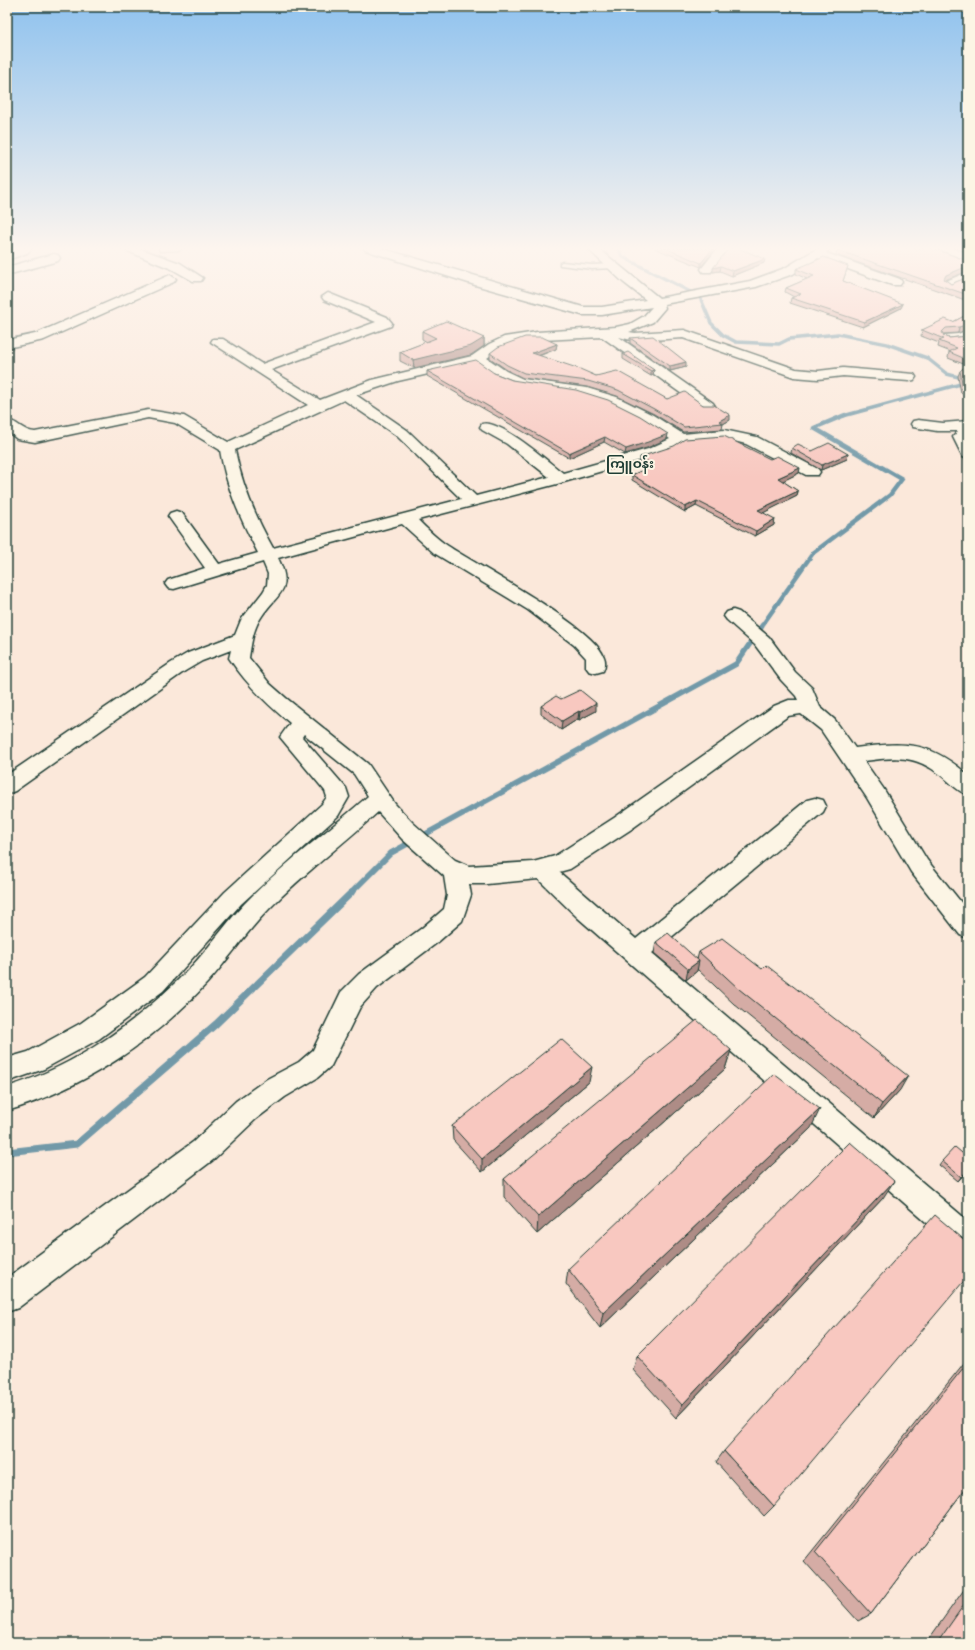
<svg xmlns="http://www.w3.org/2000/svg" width="975" height="1650" font-family="'Patrick Hand','Noto Sans Myanmar',sans-serif">
	<style>
		.lines { fill: none; stroke-linecap: round; stroke-linejoin: round }
		.stream-far3 { stroke: #7299a8; stroke-width: 3.5 }
		.stream-far2 { stroke: #7299a8; stroke-width: 4.5 }
		.stream-far1 { stroke: #7299a8; stroke-width: 5.5 }
		.stream { stroke: #7299a8; stroke-width: 7 }
		.lane-casing { stroke: #1f3d34; stroke-width: 3 }
		.street-casing { stroke: #1f3d34; stroke-width: 3 }
		.lane { fill: #fcf5e5; fill-rule: evenodd }
		.street { fill: #fcf5e5; fill-rule: evenodd }
		.wall { fill: #d5aca5; stroke: #1f3d34 }
		.shaded-wall { fill: #ae8c86; stroke: #1f3d34 }
		.building { fill: #f8c8c0; stroke: #1f3d34 }
		.labels { text-anchor: middle; dominant-baseline: central; stroke-width: 4; stroke-linejoin: round; paint-order: stroke }
		.far-quarter-label { font-size: 13px; font-weight: bold; fill: #1f3d34; stroke: #fcf5e5 }
	</style>
	<rect width="100%" height="100%" fill="#fbe8da"/>
	<filter id="ink" filterUnits="userSpaceOnUse"><feTurbulence type="fractalNoise" baseFrequency=".025" numOctaves="2"/><feDisplacementMap in="SourceGraphic" scale="8" xChannelSelector="R" yChannelSelector="G"/><feConvolveMatrix kernelMatrix="1 2 1 2 8 2 1 2 1" color-interpolation-filters="sRGB"/></filter>
	<g filter="url(#ink)">
		<g class="lines">
			<path class="stream-far3" d="M 618,248 L 623,257 L 700,297 L 711,323 L 723,335 L 736,342 L 779,344 L 789,339 L 838,334 L 887,344 L 927,358 L 947,374 L 966,379
				M 843,416 L 968,382"/>
			<path class="stream-far2" d="M 761,627 L 813,553 L 890,495 L 902,479 L 814,428 L 845,415"/>
			<path class="stream-far1" d="M 350,894 L 391,853 L 736,664 L 762,626"/>
			<path class="stream" d="M 7,1152 L 77,1144 L 216,1024 L 351,893"/>
			<g class="lane-casing">
				<path id="lane" d="M 562,262 L 592,265 L 613,264 L 616,266 L 613,268 L 592,269 L 560,265 L 560,263 Z"/>
			</g>
			<g class="street-casing">
				<path id="street" d="M 20,248 L 32,248 L 27,253 L 7,260 L 7,252 Z
					M 123,248 L 138,248 L 180,263 L 203,278 L 201,281 L 193,281 L 172,269 L 125,250 Z
					M 159,248 L 182,248 L 180,250 L 160,251 Z
					M 364,248 L 380,248 L 583,307 L 602,307 L 646,300 L 623,282 L 587,248 L 598,248 L 659,298 L 750,281 L 785,268 L 818,248 L 830,248 L 826,253 L 900,279 L 902,282 L 900,285 L 892,285 L 818,258 L 793,274 L 756,287 L 664,304 L 665,308 L 653,322 L 629,332 L 635,333 L 684,330 L 796,369 L 818,371 L 843,368 L 914,374 L 916,377 L 914,380 L 909,381 L 843,376 L 818,379 L 794,377 L 683,338 L 635,341 L 619,337 L 713,403 L 715,406 L 713,409 L 703,409 L 602,337 L 522,341 L 504,346 L 487,358 L 506,371 L 523,379 L 587,388 L 617,397 L 653,415 L 683,434 L 724,430 L 757,437 L 818,469 L 820,472 L 818,475 L 806,475 L 746,444 L 730,440 L 705,440 L 684,443 L 673,450 L 651,457 L 557,484 L 418,520 C 427,529 437,539 448,546 C 478,566 594,627 604,657 C 606,662 605,667 603,671 L 596,673 L 589,671 L 586,667 L 586,658 L 574,645 L 528,610 L 434,553 L 402,524 L 278,558 C 295,592 276,593 260,619 C 253,630 251,645 249,658 L 270,684 L 286,698 L 368,764 L 395,804 L 412,822 L 455,860 L 469,866 L 533,862 L 555,856 L 614,818 L 774,706 L 789,700 L 798,700 L 796,696 L 781,680 L 755,645 L 727,620 L 724,616 L 727,612 L 733,610 L 739,612 L 769,637 L 795,672 L 812,688 L 820,707 L 835,720 L 855,748 C 905,742 928,740 968,775 L 968,795 C 957,791 950,782 941,775 C 914,754 895,757 864,761 L 883,788 L 927,860 L 968,911 L 968,938 L 960,935 L 911,872 L 867,798 L 821,730 L 801,714 L 788,716 L 630,830 L 570,869 L 559,872 L 636,939 L 807,800 L 815,798 L 823,800 L 826,806 L 823,812 L 652,953 L 968,1221 L 968,1255 L 958,1250 L 577,917 L 538,879 L 487,884 L 469,884 L 471,895 L 462,921 L 438,942 L 377,988 L 360,1007 L 331,1066 L 317,1078 L 285,1097 L 256,1119 L 213,1160 L 18,1308 L 7,1312 L 7,1278 L 193,1142 L 236,1101 L 267,1079 L 299,1062 L 313,1050 L 341,992 L 359,974 L 422,928 L 444,909 L 447,895 L 444,876 L 402,839 L 378,812 C 342,845 303,874 270,908 C 247,931 229,959 208,982 C 153,1042 84,1088 7,1111 L 7,1087 C 77,1066 140,1020 190,968 C 212,945 230,917 253,895 C 289,859 330,830 368,796 L 354,774 L 304,734 L 302,737 L 346,788 L 349,797 L 338,816 L 241,904 L 163,991 L 99,1039 L 44,1069 L 7,1082 L 7,1058 L 28,1052 L 81,1023 L 145,977 L 225,892 L 322,804 L 327,797 L 325,791 L 280,737 L 290,723 C 267,704 246,684 229,658 L 231,650 L 202,661 L 185,671 L 15,791 L 7,794 L 7,775 L 171,663 L 188,653 L 235,635 L 241,620 L 263,592 L 267,585 L 268,574 L 263,562 L 174,589 L 168,588 L 165,584 L 168,580 L 205,568 L 168,516 L 170,513 L 176,511 L 182,513 L 219,564 L 258,553 C 241,520 226,487 220,450 L 175,423 L 148,418 L 35,442 L 17,439 L 7,431 L 7,420 C 19,422 22,431 35,432 L 148,410 L 184,416 L 228,442 L 308,405 L 211,342 L 213,339 L 223,339 L 262,364 L 376,322 L 324,300 L 322,297 L 328,293 L 387,317 L 392,323 L 391,326 L 271,370 L 320,400 L 372,380 L 472,356 L 489,344 L 504,337 L 537,332 L 616,327 L 630,324 L 644,316 L 652,307 L 602,315 L 582,315 L 475,285 L 365,250 ZM 476,363 C 484,369 492,376 502,380 C 529,392 558,389 586,396 C 616,404 644,421 670,439 L 648,449 L 563,473 C 547,461 500,419 482,424 L 480,427 L 482,430 L 507,444 L 549,477 L 476,496 L 407,430 L 356,395 L 398,381 ZM 344,400 L 397,436 L 461,499 L 273,548 C 256,518 242,485 235,450 Z
					M 718,248 L 730,248 L 711,272 L 703,272 L 701,269 Z
					M 935,248 L 951,248 L 968,253 L 968,261 L 937,250 Z
					M 54,254 L 58,255 L 60,258 L 58,261 L 7,275 L 7,267 Z
					M 968,272 L 968,280 L 950,288 L 944,284 L 946,281 Z
					M 170,275 L 176,279 L 174,282 L 44,340 L 7,348 L 7,340 L 35,334 Z
					M 968,330 L 968,339 C 961,343 952,343 944,341 L 942,338 L 944,335 L 958,334 Z
					M 918,420 L 943,423 L 968,421 L 968,459 L 963,457 L 953,437 L 958,431 L 937,431 L 913,427 L 911,424 L 913,421 Z"/>
			</g>
			<use href="#lane" class="lane"/>
			<use href="#street" class="street"/>
		</g>
		<path class="wall" d="M 654,248 L 716,248 L 701,267 Z
			M 729,248 L 764,263 L 732,276 L 720,271 L 713,272 Z
			M 934,248 L 968,261 L 968,271 L 945,280 L 951,284 L 968,277 L 968,301 L 836,255 L 837,250 Z
			M 848,266 L 843,281 L 901,308 L 863,327 L 790,303 L 791,298 L 794,297 L 785,292 L 786,288 L 807,279 L 796,274 L 796,269 Z
			M 968,314 L 958,333 L 943,334 L 944,336 L 949,338 L 968,336 L 968,394 L 961,393 L 958,376 L 960,371 L 966,365 L 948,358 L 949,352 L 951,352 L 938,347 L 939,343 L 921,336 L 922,330 L 953,322 Z
			M 422,331 L 484,338 L 484,346 L 471,355 L 414,368 L 400,361 L 400,352 L 427,342 L 422,339 Z
			M 630,338 L 686,367 L 670,371 L 630,343 Z
			M 557,344 L 556,349 L 539,356 L 596,376 L 667,399 L 703,405 L 730,420 L 723,424 L 722,429 L 683,432 L 654,414 L 617,396 L 587,387 L 523,378 L 507,370 L 490,358 L 490,353 Z
			M 623,354 L 654,370 L 653,375 L 651,376 L 623,359 Z
			M 427,371 L 494,373 L 512,380 L 667,439 L 647,448 L 625,454 L 604,442 L 569,458 L 427,376 Z
			M 792,448 L 812,451 L 848,454 L 847,459 L 821,470 L 791,453 Z
			M 640,457 L 799,473 L 782,481 L 798,491 L 797,496 L 762,513 L 774,525 L 755,536 L 696,506 L 685,512 L 632,480 L 632,475 L 649,468 L 640,462 Z
			M 561,699 L 596,711 L 579,720 L 578,719 L 561,730 L 541,714 L 541,706 Z
			M 656,942 L 697,959 L 699,952 L 900,1090 L 874,1118 L 734,1004 L 697,969 L 697,971 L 686,980 L 654,953 Z
			M 731,1050 L 725,1069 L 537,1234 L 504,1197 L 504,1179 Z
			M 589,1082 L 482,1172 L 453,1140 L 452,1126 Z
			M 811,1128 L 600,1328 L 566,1284 L 568,1269 Z
			M 942,1161 L 968,1171 L 958,1181 L 939,1165 Z
			M 883,1198 L 676,1418 L 633,1370 L 637,1356 Z
			M 968,1358 L 968,1485 L 871,1614 L 858,1621 L 804,1561 Z
			M 724,1451 L 774,1506 L 764,1516 L 716,1462 Z
			M 968,1584 L 968,1643 L 926,1643 Z"/>
		<path class="shaded-wall" d="M 713,248 L 716,248 L 701,267 L 701,263 Z
			M 765,259 L 764,263 L 732,276 L 733,271 Z
			M 721,266 L 720,271 L 713,272 L 713,268 Z
			M 968,266 L 968,271 L 945,280 L 944,279 L 946,275 Z
			M 903,304 L 901,308 L 863,327 L 864,322 Z
			M 968,324 L 968,329 L 958,333 L 959,327 Z
			M 484,338 L 484,346 L 471,355 L 414,368 L 413,360 Z
			M 557,344 L 556,349 L 532,358 L 532,353 Z
			M 686,362 L 686,367 L 670,371 L 670,366 Z
			M 654,370 L 653,375 L 651,376 L 651,371 Z
			M 730,415 L 730,420 L 723,424 L 719,421 Z
			M 668,434 L 667,439 L 647,448 L 625,454 L 626,449 Z
			M 605,437 L 604,442 L 569,458 L 569,453 Z
			M 848,454 L 847,459 L 821,470 L 822,465 Z
			M 800,468 L 799,473 L 777,484 L 778,478 Z
			M 798,491 L 797,496 L 757,516 L 758,510 Z
			M 697,501 L 696,506 L 685,512 L 685,507 Z
			M 775,519 L 774,525 L 755,536 L 756,531 Z
			M 596,703 L 596,711 L 579,720 L 580,712 Z
			M 579,711 L 578,719 L 561,730 L 562,721 Z
			M 699,961 L 697,971 L 686,980 L 688,969 Z
			M 731,1050 L 725,1069 L 537,1234 L 538,1217 Z
			M 592,1067 L 589,1082 L 482,1172 L 482,1159 Z
			M 908,1076 L 900,1090 L 874,1118 L 882,1104 Z
			M 820,1109 L 811,1128 L 600,1328 L 603,1313 Z
			M 968,1170 L 968,1171 L 958,1181 L 961,1177 Z
			M 894,1181 L 883,1198 L 676,1418 L 682,1405 Z"/>
		<path class="building" d="M 665,248 L 713,248 L 701,263 Z
			M 729,248 L 738,248 L 765,259 L 733,271 L 721,266 L 713,268 Z
			M 841,248 L 932,248 L 968,261 L 968,266 L 946,275 L 944,279 L 951,284 L 968,277 L 968,295 L 837,250 Z
			M 824,257 L 848,266 L 843,281 L 903,304 L 864,322 L 791,298 L 801,294 L 786,288 L 814,276 L 796,269 Z
			M 968,314 L 968,324 L 959,327 L 946,328 L 942,332 L 944,336 L 949,338 L 968,336 L 968,360 L 949,352 L 957,348 L 939,341 L 944,339 L 922,330 L 945,319 L 953,322 Z
			M 446,321 L 484,338 L 471,346 L 413,360 L 400,352 L 436,338 L 422,331 Z
			M 653,336 L 686,362 L 670,366 L 630,338 Z
			M 525,337 L 542,337 L 557,344 L 532,353 L 580,369 L 596,376 L 617,371 L 667,399 L 685,392 L 703,405 L 714,405 L 730,415 L 719,421 L 723,423 L 684,427 L 654,409 L 618,390 L 588,381 L 524,373 L 507,365 L 490,353 L 498,347 Z
			M 628,352 L 654,370 L 651,371 L 623,354 Z
			M 476,360 L 494,373 L 512,380 L 576,390 L 608,400 L 640,416 L 668,434 L 648,442 L 626,449 L 605,437 L 569,453 L 427,371 Z
			M 968,364 L 968,388 L 963,388 L 960,371 Z
			M 724,436 L 770,459 L 777,456 L 800,468 L 778,478 L 798,491 L 758,510 L 775,519 L 756,531 L 697,501 L 685,507 L 632,475 L 654,465 L 640,457 L 674,446 L 685,439 Z
			M 829,443 L 848,454 L 822,465 L 792,448 L 798,444 L 812,451 Z
			M 580,690 L 596,703 L 580,712 L 579,711 L 562,721 L 541,706 L 556,696 L 561,699 Z
			M 668,933 L 699,961 L 688,969 L 656,942 Z
			M 722,938 L 762,969 L 766,965 L 908,1076 L 882,1104 L 739,989 L 699,952 Z
			M 697,1020 L 731,1050 L 538,1217 L 504,1179 Z
			M 561,1039 L 592,1067 L 482,1159 L 452,1126 Z
			M 774,1074 L 820,1109 L 603,1313 L 568,1269 Z
			M 850,1142 L 894,1181 L 682,1405 L 637,1356 Z
			M 955,1147 L 968,1158 L 968,1170 L 961,1177 L 942,1161 Z
			M 935,1215 L 968,1243 L 968,1276 L 774,1506 L 724,1451 Z
			M 968,1362 L 968,1485 L 871,1614 L 815,1552 Z
			M 968,1599 L 968,1643 L 937,1643 Z"/>
	</g>
	<linearGradient id="sky" x2="0" y2="1"><stop stop-color="#8fc2ee"/><stop offset="0.52" stop-color="#fdf5ee"/><stop offset="1" stop-color="#fdf5ee" stop-opacity="0"/></linearGradient>
	<rect width="975" height="478" fill="url(#sky)"/>
	<g class="labels">
		<g class="far-quarter-label">
			<text x="630" y="463">ကြူဝန်း</text>
		</g>
	</g>
	<rect width="975" height="1650" fill="none" stroke="#fcf5e5" stroke-width="24"/>
	<rect x="12" y="12" width="951" height="1626" fill="none" stroke="#1f3d34" stroke-width="1.5" filter="url(#ink)"/>
</svg>
